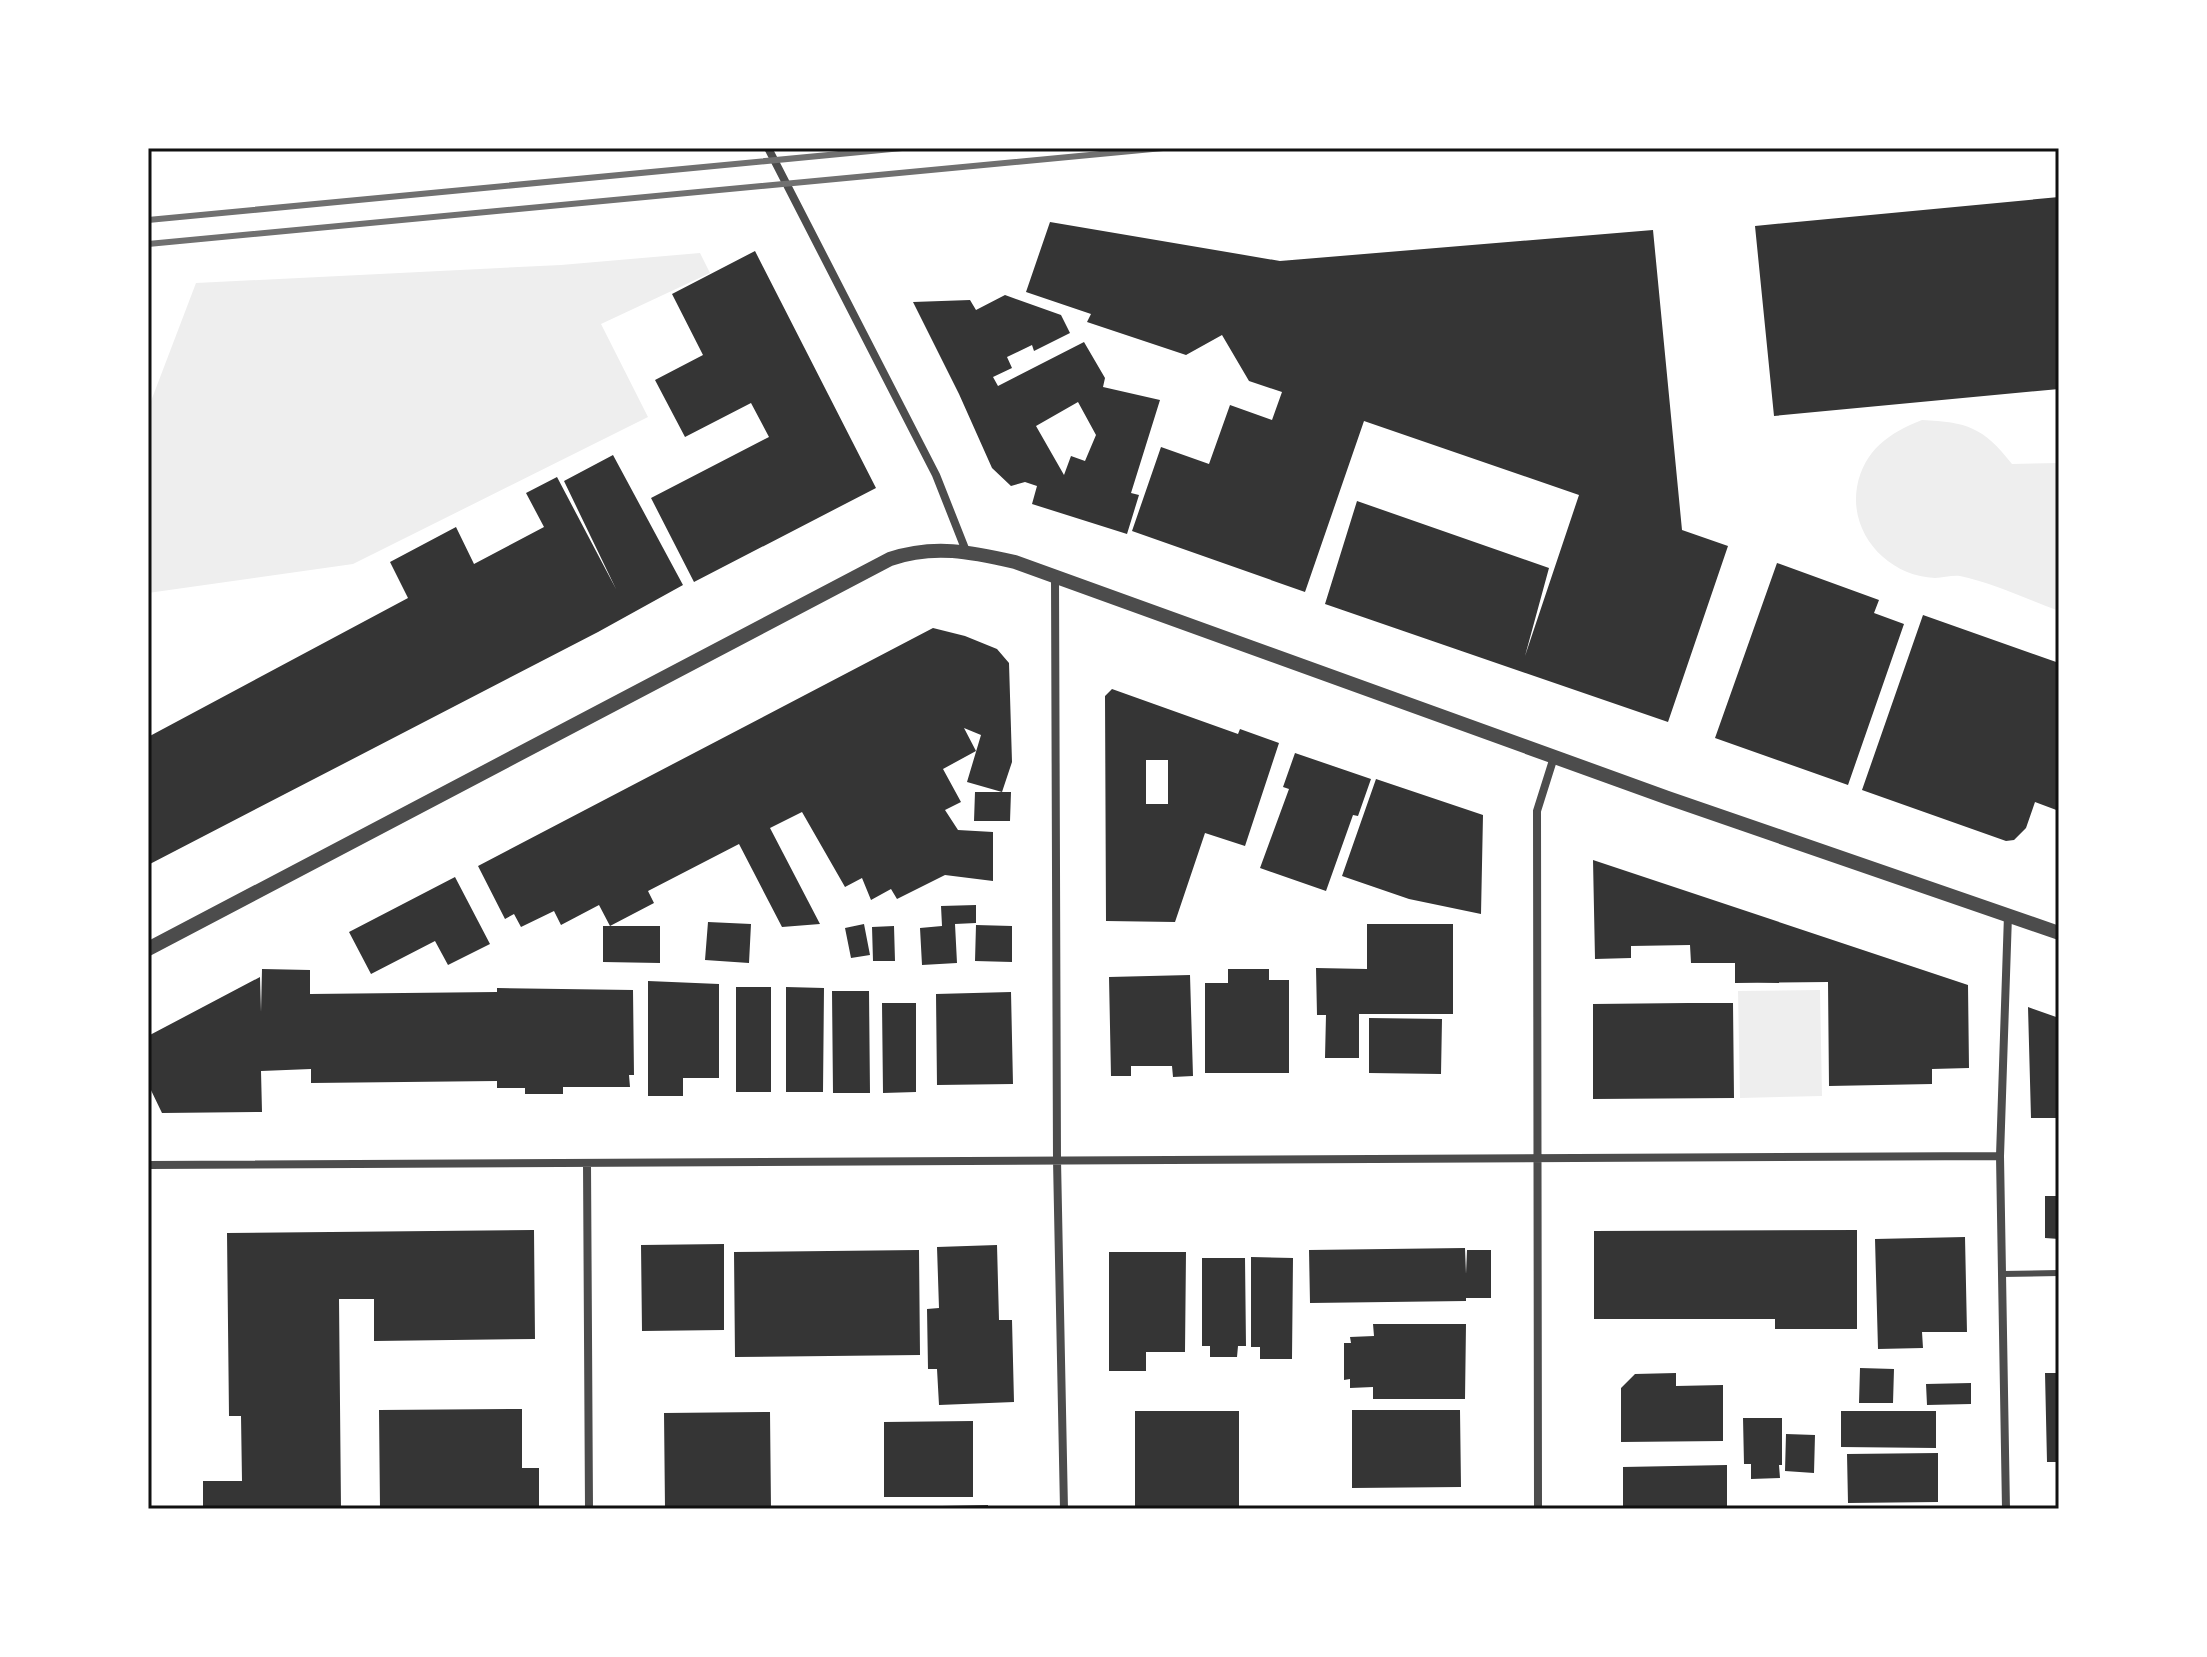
<svg xmlns="http://www.w3.org/2000/svg" width="2207" height="1657" font-family="'DejaVu Sans',sans-serif">
	<style>
		.green { fill: #eee }
		.building { fill: #353535; fill-rule: evenodd }
		.lines { fill: none; stroke-linecap: round; stroke-linejoin: round }
		.service { stroke: #4c4c4c; stroke-width: 6 }
		.minor { stroke: #4c4c4c; stroke-width: 8 }
		.tertiary { stroke: #4c4c4c; stroke-width: 14 }
		.rail { stroke: #707070; stroke-width: 6 }
		.neatline { fill: none; stroke: #111; stroke-width: 3 }
	</style>
	<rect width="100%" height="100%" fill="#fff"/>
	<path class="green" d="M 700,253 L 710,273 L 601,324 L 648,417 L 353,564 L 148,593 L 148,409 L 196,283 L 561,265 Z
		M 1922,420 C 1967,422 1983,427 2012,464 L 2059,463 L 2059,611 C 2029,600 1990,582 1960,576 C 1952,575 1943,578 1935,578 C 1888,576 1849,534 1857,487 C 1864,450 1889,433 1922,420 Z
		M 1820,990 L 1822,1096 L 1740,1098 L 1738,991 Z"/>
	<path class="building" d="M 2059,197 L 2059,389 L 1774,416 L 1755,226 Z
		M 1050,222 L 1280,261 L 1653,230 L 1682,530 L 1728,546 L 1668,722 L 1325,604 L 1357,501 L 1549,568 L 1525,656 L 1579,495 L 1364,421 L 1305,592 L 1132,531 L 1161,447 L 1209,464 L 1230,405 L 1272,420 L 1282,392 L 1249,381 L 1222,335 L 1186,355 L 1087,322 L 1091,314 L 1026,292 Z
		M 755,251 L 876,488 L 694,582 L 651,498 L 769,437 L 751,403 L 685,437 L 655,380 L 703,355 L 672,294 Z
		M 1005,295 L 1061,315 L 1070,333 L 1034,351 L 1032,345 L 1007,357 L 1012,368 L 993,377 L 998,386 L 1084,342 L 1105,378 L 1103,387 L 1160,400 L 1131,493 L 1139,495 L 1127,534 L 1032,504 L 1037,486 L 1025,482 L 1011,486 L 992,468 L 959,394 L 913,302 L 970,300 L 976,310 ZM 1078,402 L 1096,435 L 1085,461 L 1071,456 L 1064,475 L 1036,426 Z
		M 613,455 L 683,585 L 598,632 L 148,865 L 148,737 L 408,598 L 390,562 L 456,527 L 474,564 L 544,527 L 526,493 L 557,477 L 616,589 L 564,481 Z
		M 1777,563 L 1879,600 L 1874,613 L 1904,624 L 1848,785 L 1715,738 Z
		M 1923,615 L 2059,663 L 2059,811 L 2035,802 L 2026,828 L 2014,840 L 2006,841 L 1862,790 Z
		M 933,628 L 965,636 L 997,649 L 1009,663 L 1012,762 L 1002,792 L 967,782 L 981,735 L 964,728 L 976,751 L 943,769 L 961,802 L 945,810 L 958,830 L 993,832 L 993,881 L 945,875 L 897,899 L 891,889 L 871,900 L 862,878 L 845,887 L 802,812 L 770,828 L 820,924 L 782,927 L 739,844 L 648,891 L 654,903 L 610,926 L 599,905 L 561,925 L 554,911 L 521,927 L 514,914 L 505,919 L 478,866 Z
		M 1112,689 L 1238,734 L 1240,729 L 1279,743 L 1245,846 L 1205,833 L 1175,922 L 1106,921 L 1105,696 ZM 1146,760 L 1168,760 L 1168,804 L 1146,804 Z
		M 1295,753 L 1371,779 L 1358,816 L 1353,815 L 1326,891 L 1260,868 L 1289,789 L 1283,787 Z
		M 1376,779 L 1483,815 L 1481,914 L 1409,899 L 1342,876 Z
		M 975,792 L 1011,792 L 1010,821 L 974,821 Z
		M 1593,860 L 1968,985 L 1969,1068 L 1932,1069 L 1932,1084 L 1829,1086 L 1828,982 L 1735,983 L 1735,963 L 1691,963 L 1690,945 L 1631,946 L 1631,958 L 1595,959 Z
		M 455,877 L 490,944 L 448,965 L 435,941 L 371,974 L 349,932 Z
		M 976,905 L 976,923 L 955,924 L 957,963 L 922,965 L 920,928 L 942,926 L 941,906 Z
		M 708,922 L 751,924 L 749,963 L 705,960 Z
		M 864,924 L 870,955 L 851,958 L 845,928 Z
		M 1367,924 L 1453,924 L 1453,1014 L 1359,1014 L 1359,1058 L 1325,1058 L 1326,1015 L 1317,1015 L 1316,968 L 1367,969 Z
		M 976,925 L 1012,926 L 1012,962 L 975,961 Z
		M 603,926 L 660,926 L 660,963 L 603,962 Z
		M 894,926 L 895,961 L 873,961 L 872,927 Z
		M 262,969 L 310,970 L 310,994 L 497,992 L 497,988 L 633,990 L 634,1075 L 629,1075 L 630,1087 L 563,1087 L 563,1094 L 525,1094 L 525,1088 L 497,1088 L 497,1081 L 311,1083 L 311,1069 L 261,1071 L 262,1112 L 162,1113 L 148,1084 L 148,1036 L 260,977 L 261,1012 Z
		M 1228,969 L 1269,969 L 1269,980 L 1289,980 L 1289,1073 L 1205,1073 L 1205,983 L 1228,983 Z
		M 1190,975 L 1193,1076 L 1173,1077 L 1172,1066 L 1131,1066 L 1131,1076 L 1111,1076 L 1109,977 Z
		M 648,981 L 719,984 L 719,1078 L 683,1078 L 683,1096 L 648,1096 Z
		M 736,987 L 771,987 L 771,1092 L 736,1092 Z
		M 786,987 L 824,988 L 823,1092 L 786,1092 Z
		M 832,991 L 869,991 L 870,1093 L 833,1093 Z
		M 1011,992 L 1013,1084 L 937,1085 L 936,994 Z
		M 882,1003 L 916,1003 L 916,1092 L 883,1093 Z
		M 1688,1003 L 1733,1003 L 1734,1098 L 1593,1099 L 1593,1004 Z
		M 2028,1007 L 2059,1018 L 2059,1118 L 2031,1118 Z
		M 1369,1018 L 1442,1019 L 1441,1074 L 1369,1073 Z
		M 2045,1196 L 2059,1196 L 2059,1239 L 2045,1238 Z
		M 534,1230 L 535,1339 L 374,1341 L 374,1299 L 339,1299 L 341,1509 L 203,1509 L 203,1481 L 242,1481 L 241,1416 L 229,1416 L 227,1233 Z
		M 1857,1230 L 1857,1329 L 1775,1329 L 1775,1319 L 1594,1319 L 1594,1231 Z
		M 1965,1237 L 1967,1332 L 1922,1332 L 1923,1348 L 1878,1349 L 1875,1239 Z
		M 724,1244 L 724,1330 L 642,1331 L 641,1245 Z
		M 997,1245 L 999,1320 L 1012,1320 L 1014,1402 L 939,1405 L 937,1369 L 928,1369 L 927,1309 L 939,1308 L 937,1247 Z
		M 1465,1248 L 1466,1274 L 1467,1250 L 1491,1250 L 1491,1298 L 1466,1298 L 1466,1301 L 1310,1303 L 1309,1250 Z
		M 919,1250 L 920,1355 L 735,1357 L 734,1252 Z
		M 1109,1252 L 1186,1252 L 1185,1352 L 1146,1352 L 1146,1371 L 1109,1371 Z
		M 1251,1257 L 1293,1258 L 1292,1359 L 1260,1359 L 1260,1347 L 1251,1347 Z
		M 1202,1258 L 1245,1258 L 1246,1346 L 1238,1346 L 1237,1357 L 1210,1357 L 1210,1346 L 1202,1346 Z
		M 1373,1324 L 1466,1324 L 1465,1399 L 1373,1399 L 1373,1387 L 1350,1388 L 1350,1379 L 1344,1380 L 1344,1343 L 1351,1343 L 1350,1337 L 1374,1336 Z
		M 1860,1368 L 1894,1369 L 1893,1403 L 1859,1403 Z
		M 1676,1373 L 1676,1386 L 1723,1385 L 1723,1441 L 1621,1442 L 1621,1388 L 1635,1374 Z
		M 2045,1373 L 2059,1373 L 2059,1462 L 2047,1462 Z
		M 1971,1383 L 1971,1404 L 1927,1405 L 1926,1384 Z
		M 522,1409 L 522,1468 L 539,1468 L 539,1509 L 380,1509 L 379,1410 Z
		M 1352,1410 L 1460,1410 L 1461,1487 L 1352,1488 Z
		M 1135,1411 L 1239,1411 L 1239,1509 L 1135,1509 Z
		M 1841,1411 L 1936,1411 L 1936,1448 L 1841,1447 Z
		M 770,1412 L 771,1509 L 665,1509 L 664,1413 Z
		M 1743,1418 L 1782,1418 L 1782,1465 L 1779,1465 L 1780,1478 L 1751,1479 L 1751,1464 L 1744,1464 Z
		M 973,1421 L 973,1497 L 884,1497 L 884,1422 Z
		M 1786,1434 L 1815,1435 L 1814,1473 L 1785,1471 Z
		M 1938,1453 L 1938,1502 L 1848,1503 L 1847,1454 Z
		M 1727,1465 L 1727,1509 L 1623,1509 L 1623,1467 Z
		M 988,1505 L 988,1509 L 942,1509 L 942,1506 Z"/>
	<g class="lines">
		<path class="service" d="M 2002,1274 L 2059,1273"/>
		<path class="minor" d="M 768,148 L 936,475 L 966,551
			M 1055,578 L 1057,1160 L 1064,1509
			M 587,1163 L 589,1509
			M 148,1165 L 2000,1156
			M 1538,1509 L 1537,811 L 1554,757
			M 2006,1509 L 2000,1156 L 2008,915"/>
		<path class="tertiary" d="M 148,949 L 890,559 C 934,544 971,552 1015,562 L 1668,798 L 2059,933"/>
		<path class="rail" d="M 148,220 L 902,148
			M 148,244 L 1163,148"/>
	</g>
	<rect width="2207" height="1657" fill="none" stroke="#ffffff" stroke-width="300"/>
	<rect x="150" y="150" width="1907" height="1357" class="neatline"/>
</svg>
